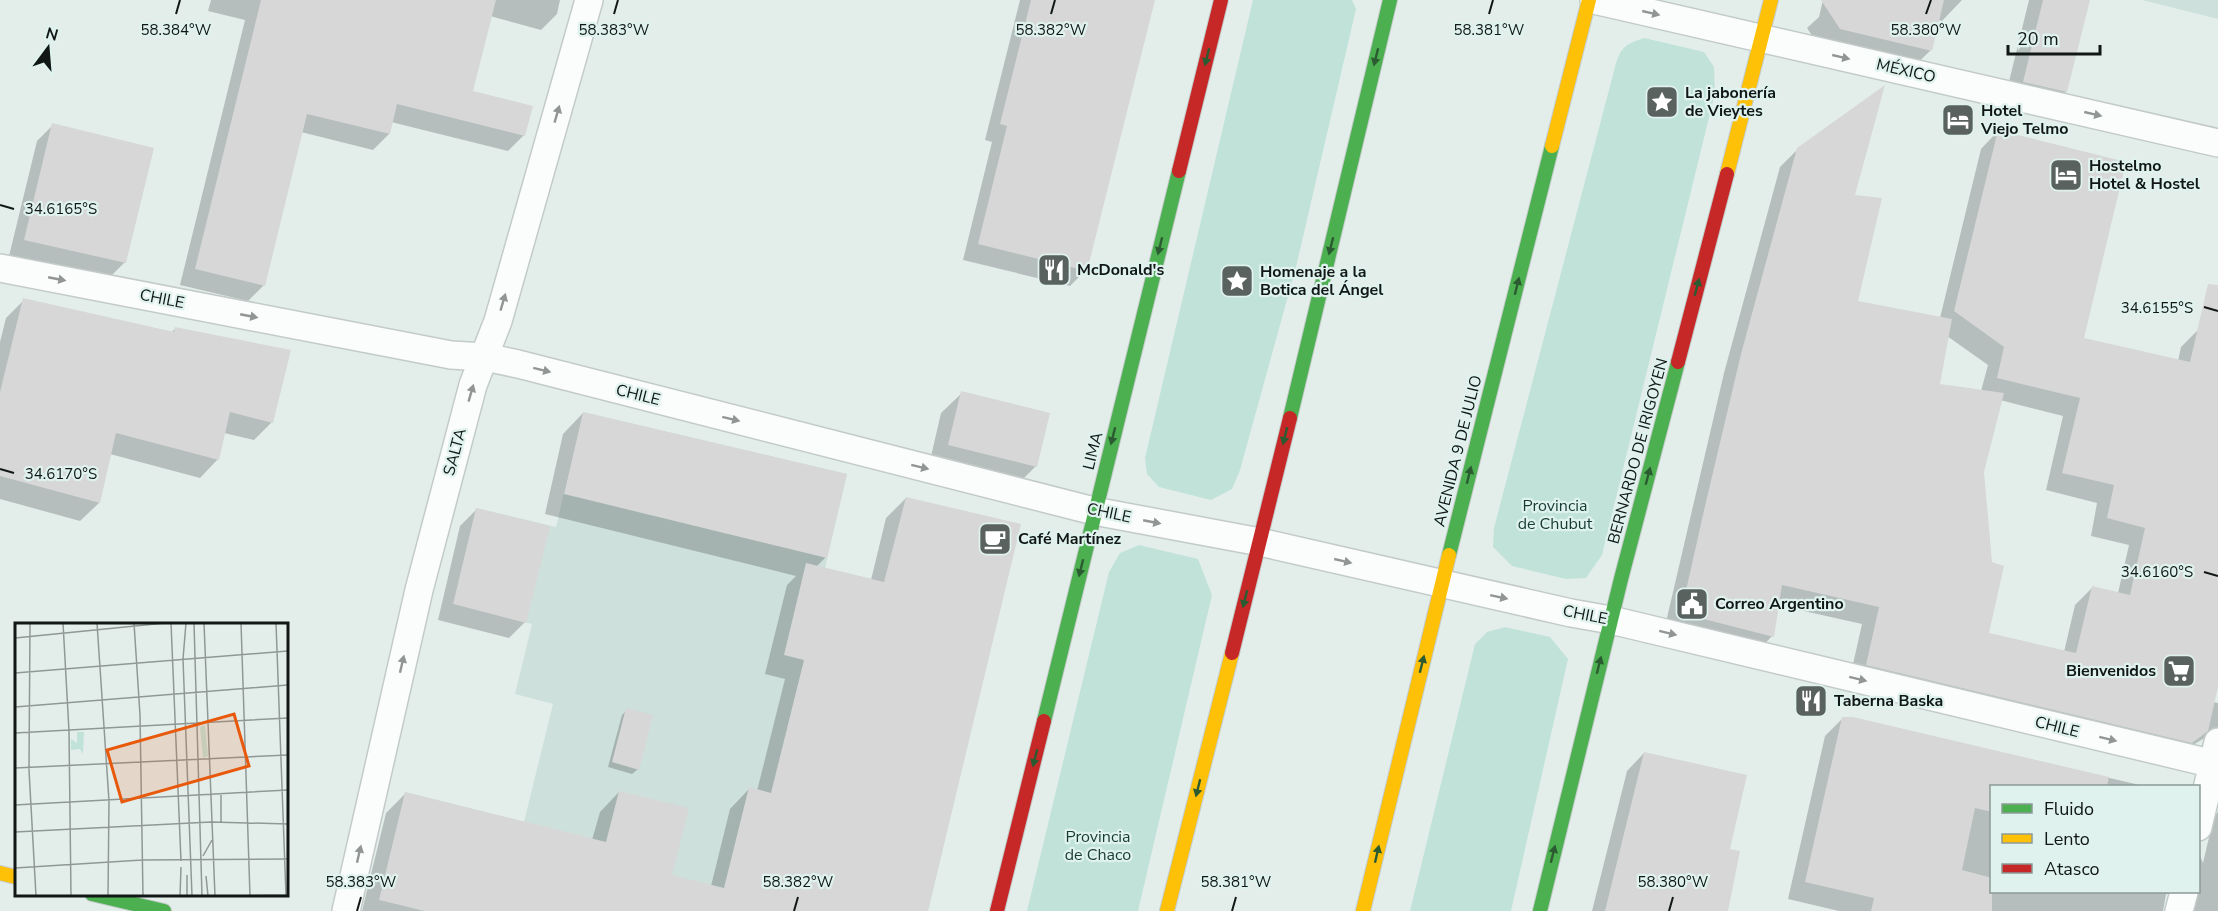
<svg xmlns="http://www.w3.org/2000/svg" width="2218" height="911" font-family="'Nunito Sans',sans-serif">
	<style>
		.built { fill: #cee0db }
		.park { fill: #c1e2d9 }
		.shadow { fill: #0003; fill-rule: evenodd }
		.building { fill: #d6d7d6 }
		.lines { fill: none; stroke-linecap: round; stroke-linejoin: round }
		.street-casing { stroke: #c3cbc9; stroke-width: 30 }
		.fast-casing { stroke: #c3cbc9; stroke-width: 16 }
		.slow-casing { stroke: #c3cbc9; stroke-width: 16 }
		.jam-casing { stroke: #c3cbc9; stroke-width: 16 }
		.street { stroke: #fbfcfc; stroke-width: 27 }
		.fast { stroke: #4caf50; stroke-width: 14 }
		.slow { stroke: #ffc107; stroke-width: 14 }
		.jam { stroke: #c62828; stroke-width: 14 }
		.oneway { fill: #919594 }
		.oneway2 { fill: #2b5b30 }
		.ticks { fill: none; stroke: #101715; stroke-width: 2 }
		.labels { text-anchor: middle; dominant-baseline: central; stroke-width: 4.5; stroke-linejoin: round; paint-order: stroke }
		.street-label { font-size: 16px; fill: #101715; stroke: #dff2ed }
		.poi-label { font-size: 16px; font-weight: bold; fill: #101715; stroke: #dff2ed; text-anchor: start }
		.park-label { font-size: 16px; fill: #163b33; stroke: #dff2ed }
		.inset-road { fill: none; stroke: #8f9895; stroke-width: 1.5 }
		.view { fill: #e8590c; fill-opacity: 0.15; stroke: #e8590c; stroke-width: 3 }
		.inset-edge { fill: none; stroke: #101715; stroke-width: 3 }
		.ticks-label { font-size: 15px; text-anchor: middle; fill: #101715; stroke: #dff2ed; stroke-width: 4.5; stroke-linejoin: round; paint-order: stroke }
	</style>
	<rect width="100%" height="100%" fill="#e3eeeb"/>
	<path class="built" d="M 2142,0 L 2218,0 L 2218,19 Z
		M 583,412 L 847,474 L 825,568 L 1000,609 L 928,911 L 424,911 L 379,900 L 405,792 L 524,822 L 553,704 L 515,694 L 532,624 L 453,604 L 476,508 L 556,527 Z"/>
	<path class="park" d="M 1253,0 L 1352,0 L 1356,9 L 1296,267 L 1240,470 L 1232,489 L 1211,500 L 1159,487 L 1147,474 L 1145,458 Z
		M 1644,38 L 1704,52 L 1714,67 L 1715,93 L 1602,555 L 1586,578 L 1566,579 L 1512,566 L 1493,547 L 1494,528 L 1615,67 C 1621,47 1624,45 1644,38 Z
		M 1139,545 L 1198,559 L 1212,595 L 1138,911 L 1027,911 L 1109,572 L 1120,553 Z
		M 1505,627 L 1550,637 L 1568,659 L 1511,911 L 1410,911 L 1475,644 L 1487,632 Z"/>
	<path class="shadow" d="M 211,0 L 560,0 L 557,14 L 541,30 L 490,16 L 471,92 L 524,135 L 508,151 L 391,122 L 389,134 L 373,150 L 301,132 L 264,285 L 248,301 L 180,285 L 245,20 L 208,11 Z
		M 1020,0 L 1153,0 L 1086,270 L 1070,286 L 963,260 L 992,142 L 985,140 Z
		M 1823,0 L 1962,0 L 1942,21 L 1938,20 L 1930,51 L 1910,70 L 1820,48 L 1807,28 L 1819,17 Z
		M 2029,0 L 2089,0 L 2066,92 L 2046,111 L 2004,102 Z
		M 53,125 L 125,262 L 109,278 L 9,256 L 37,141 Z
		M 1998,131 L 2083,339 L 2178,361 L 2181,347 L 2199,329 L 2218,334 L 2218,680 L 2213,702 L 2218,703 L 2218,757 L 2208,736 L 2188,748 L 1849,682 L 1862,624 L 1777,605 L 1772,636 L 1755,654 L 1666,622 L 1724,373 L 1780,167 L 1798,149 L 1853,196 L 1856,302 L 1940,318 L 1981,149 ZM 1947,336 L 1988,365 L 1981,391 L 1938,385 ZM 2000,400 L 2063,416 L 2046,490 L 2097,503 L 2091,536 L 2129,545 L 2118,593 L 2092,588 L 2075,605 L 2064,652 L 1987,634 L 1990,564 L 1983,471 Z
		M 24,300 L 171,333 L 175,329 L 272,422 L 254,440 L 224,433 L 218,459 L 200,478 L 110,454 L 99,503 L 80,521 L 0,499 L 0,342 L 6,318 Z
		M 962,393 L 1036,466 L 1015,487 L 929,465 L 941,413 Z
		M 583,413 L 845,475 L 825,558 L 816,567 L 871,580 L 886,518 L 906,498 L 927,911 L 362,911 L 386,813 L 405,794 L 592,840 L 600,812 L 619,792 L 670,876 L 711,886 L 730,809 L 749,789 L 757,791 L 785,679 L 765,674 L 787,585 L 796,576 L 545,514 L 563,434 Z
		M 476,510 L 525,622 L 509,638 L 438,620 L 460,526 Z
		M 627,710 L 638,769 L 632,774 L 608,767 L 622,715 Z
		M 1843,718 L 1853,718 L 2144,786 L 1992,786 L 1992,892 L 2198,892 L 2198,851 L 2203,863 L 2214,816 L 2218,812 L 2218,911 L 2182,911 L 2171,894 L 2166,894 L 2163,911 L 1839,911 L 1788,899 L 1825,736 Z
		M 1644,753 L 1728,850 L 1726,911 L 1592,911 L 1627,771 Z"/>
	<path class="building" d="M 261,0 L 496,0 L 473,91 L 533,106 L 525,136 L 397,104 L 390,134 L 307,114 L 265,286 L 195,269 Z
		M 1031,0 L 1155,0 L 1087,271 L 978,244 L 1007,126 L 1000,124 Z
		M 1821,0 L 1944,0 L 1932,51 L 1840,29 Z
		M 2043,0 L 2090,0 L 2067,92 L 2023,82 Z
		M 1885,85 L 1855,195 L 1882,198 L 1858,301 L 1952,319 L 1940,384 L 2004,393 L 1984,472 L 1992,562 L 2004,566 L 1989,633 L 2076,653 L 2092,586 L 2130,595 L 2145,528 L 2107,518 L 2114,485 L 2062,473 L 2080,398 L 1997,378 L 2004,347 L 1954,311 L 1998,130 L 2126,162 L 2084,338 L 2190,362 L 2208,284 L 2218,285 L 2218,687 L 2208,731 L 2192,743 L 1866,665 L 1879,607 L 1782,585 L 1774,637 L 1688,615 L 1683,604 L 1705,506 L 1741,354 L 1797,148 Z
		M 52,123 L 154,148 L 126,263 L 24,240 Z
		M 23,298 L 174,332 L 175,327 L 291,350 L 273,423 L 230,412 L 219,460 L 116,433 L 100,503 L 0,476 L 0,392 Z
		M 961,391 L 1050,413 L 1037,467 L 948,445 Z
		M 583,412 L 847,474 L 827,558 L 564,494 Z
		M 906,497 L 1021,524 L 928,911 L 424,911 L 379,900 L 405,792 L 606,842 L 619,791 L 689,808 L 672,875 L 724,888 L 749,787 L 771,793 L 804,660 L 784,655 L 806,563 L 884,582 Z
		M 476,508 L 550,526 L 526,623 L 453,604 Z
		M 626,708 L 653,715 L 639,770 L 612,762 Z
		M 1842,717 L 1853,717 L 2109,777 L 2107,786 L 1992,786 L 1992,812 L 1975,808 L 1962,870 L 1992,878 L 1992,911 L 1871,911 L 1874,898 L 1805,882 Z
		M 1644,752 L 1747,775 L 1730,849 L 1740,851 L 1728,911 L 1605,911 Z"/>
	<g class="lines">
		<g class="street-casing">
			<path id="street" d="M 1594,0 L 2218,143
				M 0,268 L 451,355 L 485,357 L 518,364 L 1094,511 L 1260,542 L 1571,613 L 1611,620 L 2218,765
				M 2198,827 L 2218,742
				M 346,911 L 419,590 L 473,385 L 498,321 L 589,0
				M 2179,911 L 2184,892"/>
		</g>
		<g class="fast-casing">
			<path id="fast" d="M 1290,418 L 1390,0
				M 1449,555 L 1552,146
				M 1044,721 L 1179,171
				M 92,894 L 164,911
				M 1540,911 L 1621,579 L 1678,362"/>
		</g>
		<g class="slow-casing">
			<path id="slow" d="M 1552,146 L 1589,0
				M 1727,174 L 1771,0
				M 0,873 L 16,877
				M 1167,911 L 1232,653
				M 1363,911 L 1449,555"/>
		</g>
		<g class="jam-casing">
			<path id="jam" d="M 1179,171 L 1221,0
				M 1678,362 L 1727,174
				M 1232,653 L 1290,418
				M 997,911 L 1044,721"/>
		</g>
		<use href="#street" class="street"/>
		<use href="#fast" class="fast"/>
		<use href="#slow" class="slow"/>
		<use href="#jam" class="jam"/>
	</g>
	<defs><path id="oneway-solid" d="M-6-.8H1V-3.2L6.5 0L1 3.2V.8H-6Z" transform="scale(1.5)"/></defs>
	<g class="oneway">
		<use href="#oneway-solid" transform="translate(1651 13) rotate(13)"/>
		<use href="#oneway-solid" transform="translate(1841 57) rotate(13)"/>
		<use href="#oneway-solid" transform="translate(557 114) rotate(-74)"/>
		<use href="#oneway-solid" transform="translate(2093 114) rotate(13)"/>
		<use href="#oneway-solid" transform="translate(57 279) rotate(11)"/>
		<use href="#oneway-solid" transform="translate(503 302) rotate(-74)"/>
		<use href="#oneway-solid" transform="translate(249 316) rotate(11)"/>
		<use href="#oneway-solid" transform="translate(542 370) rotate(14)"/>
		<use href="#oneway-solid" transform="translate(471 393) rotate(-74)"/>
		<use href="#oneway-solid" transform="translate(731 419) rotate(14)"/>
		<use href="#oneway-solid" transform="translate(920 467) rotate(14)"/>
		<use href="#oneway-solid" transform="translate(1152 522) rotate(11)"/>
		<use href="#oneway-solid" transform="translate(1343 561) rotate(13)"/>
		<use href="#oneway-solid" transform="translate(1499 597) rotate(12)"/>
		<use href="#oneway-solid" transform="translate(1668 633) rotate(14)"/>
		<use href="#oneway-solid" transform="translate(402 664) rotate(-77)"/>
		<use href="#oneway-solid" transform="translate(1858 679) rotate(14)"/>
		<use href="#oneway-solid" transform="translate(2108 739) rotate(14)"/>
		<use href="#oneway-solid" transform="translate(359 854) rotate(-77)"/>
	</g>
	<g class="oneway2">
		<use href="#oneway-solid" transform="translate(1207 57) rotate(104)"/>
		<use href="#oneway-solid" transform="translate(1376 57) rotate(104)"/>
		<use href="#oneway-solid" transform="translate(1160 246) rotate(104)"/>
		<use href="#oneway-solid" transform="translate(1331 246) rotate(104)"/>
		<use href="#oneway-solid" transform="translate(1517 286) rotate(-76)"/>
		<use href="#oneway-solid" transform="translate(1697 287) rotate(-75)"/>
		<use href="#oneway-solid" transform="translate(1113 436) rotate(104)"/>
		<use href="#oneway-solid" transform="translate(1285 436) rotate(104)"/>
		<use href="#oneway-solid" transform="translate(1469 475) rotate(-76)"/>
		<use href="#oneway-solid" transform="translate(1648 476) rotate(-75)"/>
		<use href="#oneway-solid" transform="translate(1081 568) rotate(104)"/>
		<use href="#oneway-solid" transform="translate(1245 599) rotate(104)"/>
		<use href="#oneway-solid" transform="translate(1422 664) rotate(-76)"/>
		<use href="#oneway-solid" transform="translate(1599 665) rotate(-76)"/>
		<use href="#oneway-solid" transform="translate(1035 758) rotate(104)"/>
		<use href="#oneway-solid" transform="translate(1198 788) rotate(104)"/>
		<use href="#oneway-solid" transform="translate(1377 854) rotate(-77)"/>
		<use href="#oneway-solid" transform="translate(1553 854) rotate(-76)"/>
	</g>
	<path class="ticks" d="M 176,14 L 180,0M 614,14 L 618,0M 1051,14 L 1055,0M 1489,14 L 1493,0M 1926,14 L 1931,0M 0,205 L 14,209M 2204,307 L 2218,311M 0,469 L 14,473M 2204,572 L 2218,576M 357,911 L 361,897M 794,911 L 798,897M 1232,911 L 1236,897M 1669,911 L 1673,897"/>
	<defs>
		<g id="sight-square" transform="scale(1.725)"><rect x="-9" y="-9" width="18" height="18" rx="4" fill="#5a6260" stroke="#dff2ed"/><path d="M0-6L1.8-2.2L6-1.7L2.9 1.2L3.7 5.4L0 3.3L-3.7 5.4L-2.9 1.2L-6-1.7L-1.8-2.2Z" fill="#fff"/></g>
		<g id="hotel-square" transform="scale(1.725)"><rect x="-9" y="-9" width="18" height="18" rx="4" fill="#5a6260" stroke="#dff2ed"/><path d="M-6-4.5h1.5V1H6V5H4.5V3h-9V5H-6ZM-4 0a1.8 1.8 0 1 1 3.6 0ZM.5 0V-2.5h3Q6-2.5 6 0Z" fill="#fff"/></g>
		<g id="restaurant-square" transform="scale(1.725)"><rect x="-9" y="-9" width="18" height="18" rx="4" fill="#5a6260" stroke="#dff2ed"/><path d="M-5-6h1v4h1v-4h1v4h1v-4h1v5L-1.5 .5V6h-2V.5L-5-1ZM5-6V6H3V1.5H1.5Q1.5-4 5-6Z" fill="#fff"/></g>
		<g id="cafe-square" transform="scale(1.725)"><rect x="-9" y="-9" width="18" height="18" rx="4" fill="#5a6260" stroke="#dff2ed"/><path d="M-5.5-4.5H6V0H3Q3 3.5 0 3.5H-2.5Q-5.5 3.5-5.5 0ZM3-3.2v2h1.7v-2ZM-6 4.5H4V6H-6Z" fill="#fff"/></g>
		<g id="civic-square" transform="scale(1.725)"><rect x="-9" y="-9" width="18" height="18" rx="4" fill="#5a6260" stroke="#dff2ed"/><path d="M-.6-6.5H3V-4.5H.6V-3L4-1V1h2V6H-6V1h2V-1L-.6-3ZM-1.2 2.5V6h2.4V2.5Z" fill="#fff"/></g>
		<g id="supermarket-square" transform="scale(1.725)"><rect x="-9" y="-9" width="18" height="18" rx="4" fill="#5a6260" stroke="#dff2ed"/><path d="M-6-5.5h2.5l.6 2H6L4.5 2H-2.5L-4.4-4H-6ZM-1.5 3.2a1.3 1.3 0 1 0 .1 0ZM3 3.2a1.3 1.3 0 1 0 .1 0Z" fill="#fff"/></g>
	</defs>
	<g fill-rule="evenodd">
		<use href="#sight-square" x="1662" y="102"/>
		<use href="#hotel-square" x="1958" y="120"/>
		<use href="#hotel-square" x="2066" y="175"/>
		<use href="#restaurant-square" x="1054" y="270"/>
		<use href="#sight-square" x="1237" y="281"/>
		<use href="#cafe-square" x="995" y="539"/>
		<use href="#civic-square" x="1692" y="604"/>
		<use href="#supermarket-square" x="2179" y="671"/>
		<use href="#restaurant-square" x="1811" y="701"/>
	</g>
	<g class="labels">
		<g class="street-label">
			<text transform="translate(1906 71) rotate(13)">MÉXICO</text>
			<text transform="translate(162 299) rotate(11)">CHILE</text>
			<text transform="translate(638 395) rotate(14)">CHILE</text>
			<text transform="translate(1093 451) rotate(-76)">LIMA</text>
			<text transform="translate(1458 451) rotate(-76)">AVENIDA 9 DE JULIO</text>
			<text transform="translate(1638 451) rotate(-75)">BERNARDO DE IRIGOYEN</text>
			<text transform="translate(455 452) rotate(-75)">SALTA</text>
			<text transform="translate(1109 513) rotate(12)">CHILE</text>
			<text transform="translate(1585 615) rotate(11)">CHILE</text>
			<text transform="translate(2057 727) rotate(14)">CHILE</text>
		</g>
		<g class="poi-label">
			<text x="1685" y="93">La jabonería<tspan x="1685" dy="18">de Vieytes</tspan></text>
			<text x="1981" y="111">Hotel<tspan x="1981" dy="18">Viejo Telmo</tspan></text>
			<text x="2089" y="166">Hostelmo<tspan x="2089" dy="18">Hotel &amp; Hostel</tspan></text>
			<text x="1077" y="270">McDonald's</text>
			<text x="1260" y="272">Homenaje a la<tspan x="1260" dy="18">Botica del Ángel</tspan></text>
			<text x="1018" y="539">Café Martínez</text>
			<text x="1715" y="604">Correo Argentino</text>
			<text x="2156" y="671" text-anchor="end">Bienvenidos</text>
			<text x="1834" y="701">Taberna Baska</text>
		</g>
		<g class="park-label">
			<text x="1555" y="506">Provincia<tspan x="1555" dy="18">de Chubut</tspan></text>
			<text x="1098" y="837">Provincia<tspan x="1098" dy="18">de Chaco</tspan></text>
		</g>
	</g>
	<g transform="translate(15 623)">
		<rect width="273" height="273" fill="#e3eeeb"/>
		<path d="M 190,102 L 193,133 L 188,135 L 185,104 ZM 62,109 L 69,109 L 68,131 L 65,126 L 56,127 L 56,116 L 62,120 Z" fill="#c1e2d9"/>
		<path class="inset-road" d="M 15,0 L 14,147 L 21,273M 48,0 L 54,108 L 56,273M 82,0 L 94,178 L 93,273M 119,0 L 125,92 L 128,273M 156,0 L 166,238M 171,0 L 168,36 L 177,273M 179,0 L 187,273M 189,0 L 200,273M 226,0 L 235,273M 261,0 L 271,273M 0,15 L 150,0M 0,50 L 273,28M 0,84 L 273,62M 0,110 L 273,95M 0,145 L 273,132M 206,172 L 206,199M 0,182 L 273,167M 0,209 L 196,199 L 273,201M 188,233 L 197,217M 0,245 L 127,237 L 273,236M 191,253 L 193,273M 165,273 L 166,244M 172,273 L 172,252M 211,273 L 271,272"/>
		<path class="view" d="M 219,91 L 234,143 L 107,179 L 92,127 Z"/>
		<rect width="273" height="273" class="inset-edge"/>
	</g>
	<g class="ticks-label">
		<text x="176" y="35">58.384°W</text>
		<text x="614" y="35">58.383°W</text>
		<text x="1051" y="35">58.382°W</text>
		<text x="1489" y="35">58.381°W</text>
		<text x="1926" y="35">58.380°W</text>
		<text x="61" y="214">34.6165°S</text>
		<text x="2157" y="313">34.6155°S</text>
		<text x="61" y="479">34.6170°S</text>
		<text x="2157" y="577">34.6160°S</text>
		<text x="361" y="887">58.383°W</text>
		<text x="798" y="887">58.382°W</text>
		<text x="1236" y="887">58.381°W</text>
		<text x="1673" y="887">58.380°W</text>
	</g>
	<rect x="1990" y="785" width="210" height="108" fill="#dff2ed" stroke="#8c9a97" stroke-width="1.5"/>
	<rect x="2002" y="804" width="30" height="9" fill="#4caf50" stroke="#8c9a97" stroke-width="1.5"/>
	<text x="2044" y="815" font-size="18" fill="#101715">Fluido</text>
	<rect x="2002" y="834" width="30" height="9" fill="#ffc107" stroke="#8c9a97" stroke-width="1.5"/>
	<text x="2044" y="845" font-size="18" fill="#101715">Lento</text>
	<rect x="2002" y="864" width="30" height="9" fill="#c62828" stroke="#8c9a97" stroke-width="1.5"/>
	<text x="2044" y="875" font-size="18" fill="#101715">Atasco</text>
	<g transform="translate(48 48) rotate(16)" stroke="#dff2ed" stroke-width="4.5" paint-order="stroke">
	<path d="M0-4.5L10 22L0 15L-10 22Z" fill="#101715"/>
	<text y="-9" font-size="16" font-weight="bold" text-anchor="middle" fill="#101715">N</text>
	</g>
	<path d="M2008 45v9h92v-9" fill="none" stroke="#101715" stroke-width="3"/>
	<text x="2017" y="45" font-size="18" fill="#101715" stroke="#dff2ed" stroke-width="4.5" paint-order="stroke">20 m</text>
</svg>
